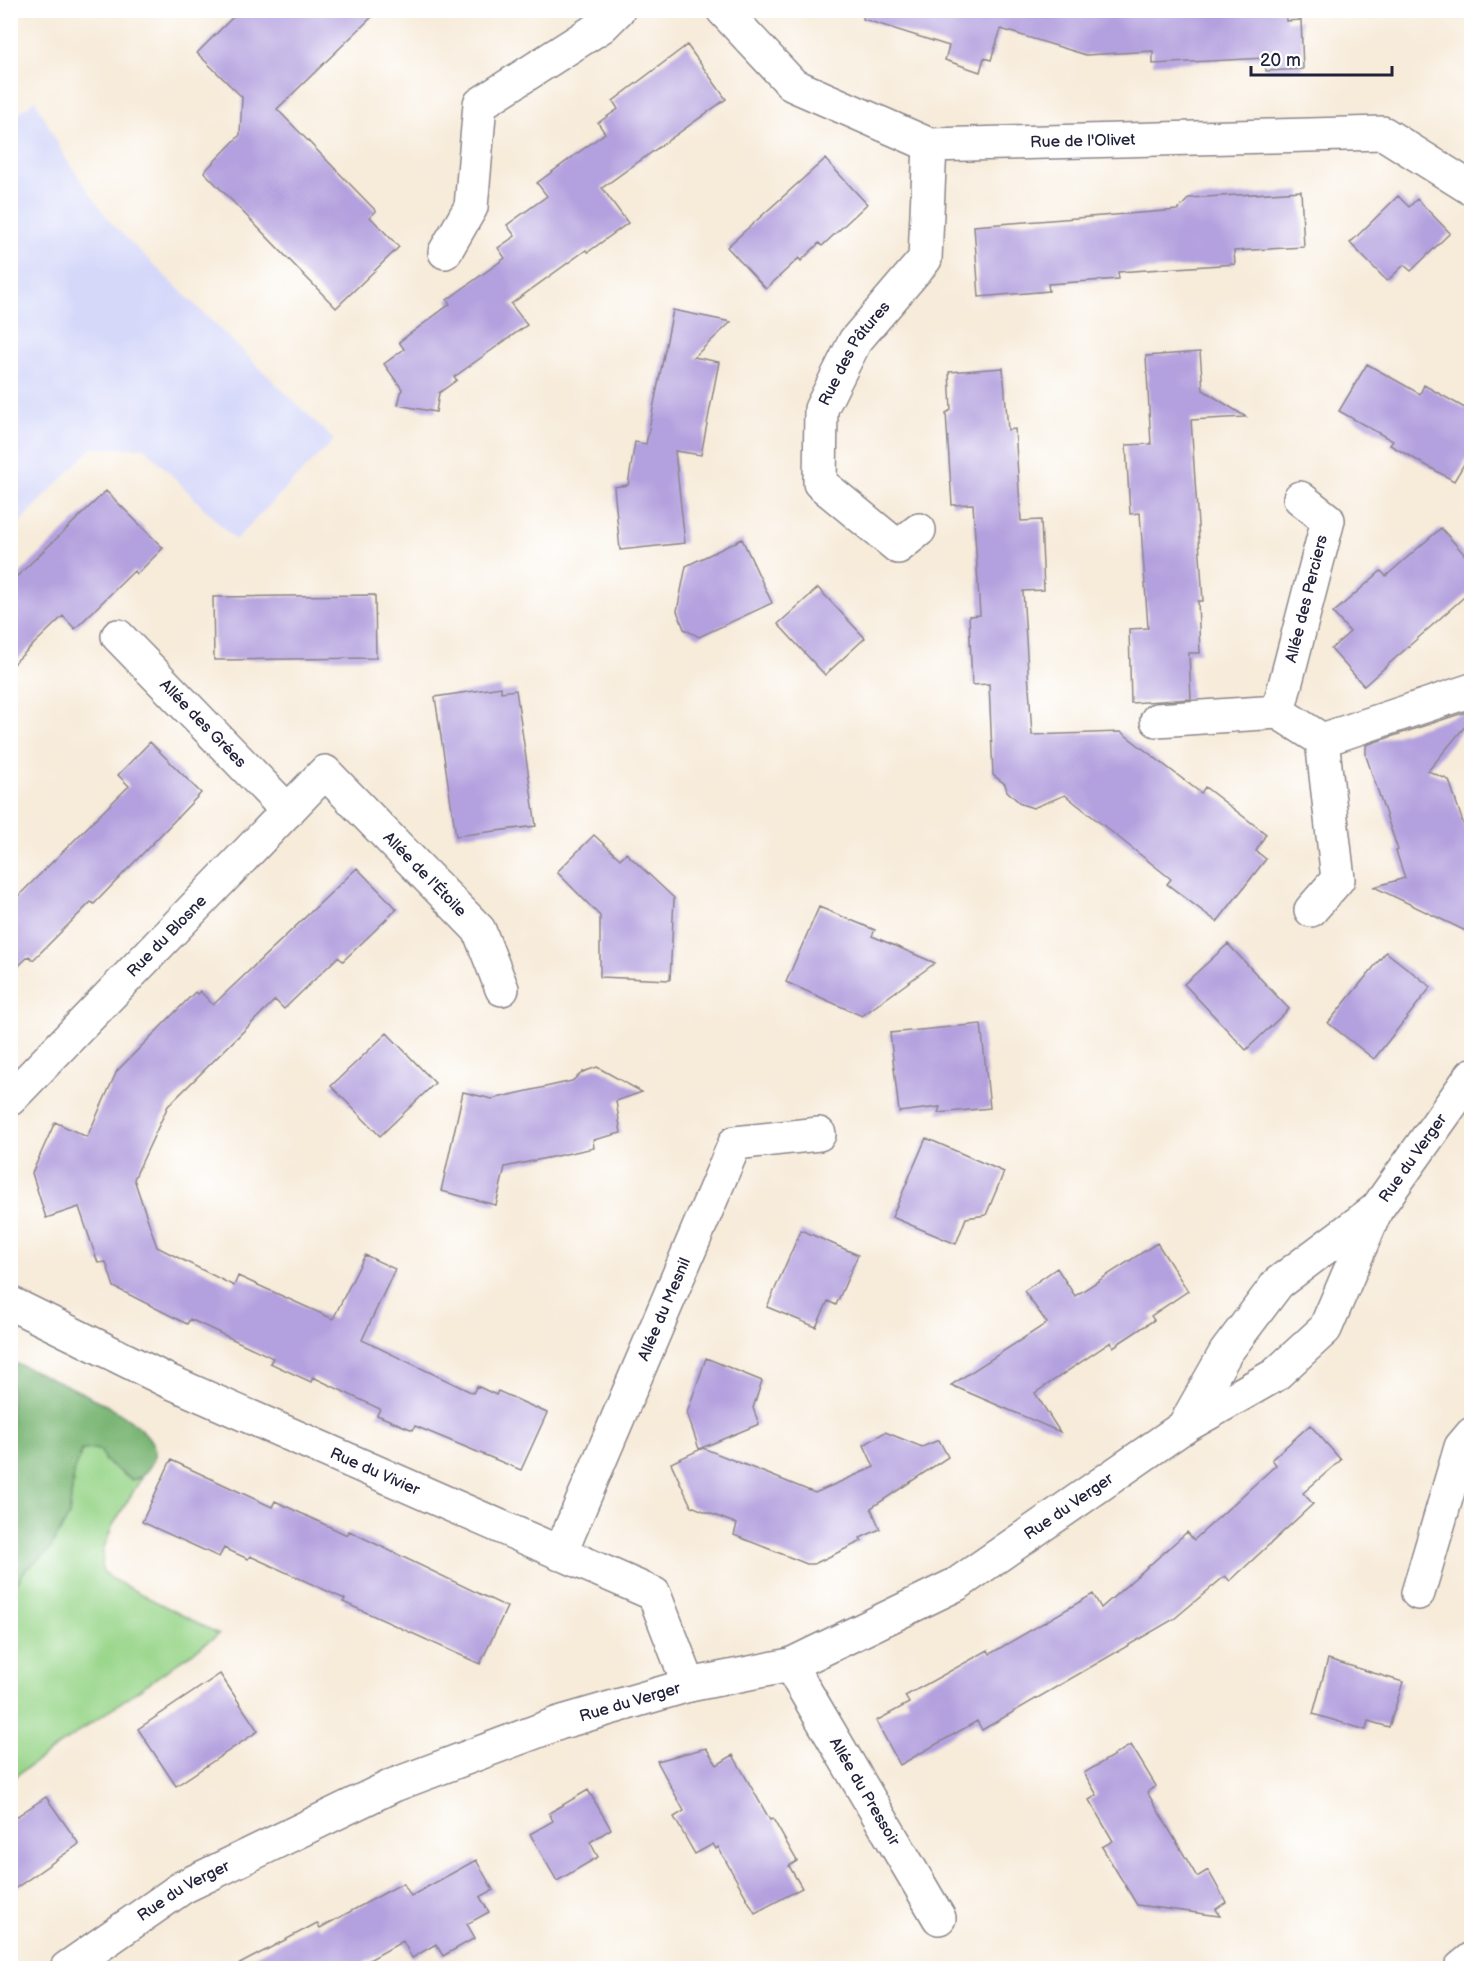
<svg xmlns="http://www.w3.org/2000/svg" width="1482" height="1979" font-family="'Balsamiq Sans',sans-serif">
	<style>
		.built { fill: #d5d8f9 }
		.green { fill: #98d589; stroke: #5d7c62; stroke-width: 1.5 }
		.forest { fill: #7ab675; stroke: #4e6c58; stroke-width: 1.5 }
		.building { fill: #b3a0de }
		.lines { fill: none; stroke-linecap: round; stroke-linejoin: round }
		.street-casing { stroke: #8c868a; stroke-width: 36 }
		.secondary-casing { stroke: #8c868a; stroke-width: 36 }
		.street { stroke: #fff; stroke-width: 33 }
		.secondary { stroke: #fff; stroke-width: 33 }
		.labels { text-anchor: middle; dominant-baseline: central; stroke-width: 6; stroke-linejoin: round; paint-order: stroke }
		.street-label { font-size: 16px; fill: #22223b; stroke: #fff }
	</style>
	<rect width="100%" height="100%" fill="#fff"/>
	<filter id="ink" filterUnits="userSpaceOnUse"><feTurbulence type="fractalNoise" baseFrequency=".0167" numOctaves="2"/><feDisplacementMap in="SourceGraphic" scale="12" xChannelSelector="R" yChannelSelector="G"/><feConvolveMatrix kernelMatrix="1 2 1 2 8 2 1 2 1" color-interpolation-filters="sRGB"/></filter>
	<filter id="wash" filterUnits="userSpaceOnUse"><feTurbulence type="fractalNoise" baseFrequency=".008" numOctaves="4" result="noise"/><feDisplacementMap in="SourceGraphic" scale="24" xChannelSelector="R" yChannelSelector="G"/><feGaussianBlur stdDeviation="1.35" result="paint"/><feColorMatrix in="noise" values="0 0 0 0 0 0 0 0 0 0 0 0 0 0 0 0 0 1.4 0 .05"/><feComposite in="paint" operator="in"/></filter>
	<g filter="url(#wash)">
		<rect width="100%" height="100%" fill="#f7ebd9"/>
		<path class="built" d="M 35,100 L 66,159 L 111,223 L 334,440 L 235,540 L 145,448 L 92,448 L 12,530 L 20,538 L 11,547 L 11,119 Z"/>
		<path class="green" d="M 94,1449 L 101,1451 L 105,1461 L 131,1480 L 142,1477 L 113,1525 L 103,1550 L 102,1570 L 110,1578 L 219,1634 L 11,1779 L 11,1592 L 26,1569 L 48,1552 L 69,1516 L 74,1471 L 82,1450 Z"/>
		<path class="forest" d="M 11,1363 L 21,1365 C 46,1377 168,1423 154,1459 C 149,1470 143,1476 132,1480 L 105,1461 L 101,1451 L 94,1449 L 82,1450 L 74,1471 L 69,1516 L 48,1552 L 26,1569 L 11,1592 Z"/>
		<g id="blocks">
			<path class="building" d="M 240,10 L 379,10 L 277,109 L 376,211 L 370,217 L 399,247 L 336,308 L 204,172 L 240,135 L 242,97 L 197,53 Z
				M 864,10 L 1286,10 L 1286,21 L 1301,20 L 1303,69 L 1266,71 L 1265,58 L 1153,64 L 1153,51 L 1086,55 L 1001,29 L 991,60 L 984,58 L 980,72 L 945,60 L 949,46 L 863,19 Z
				M 687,45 L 726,99 L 602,188 L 628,223 L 588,252 L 586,250 L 511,304 L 527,325 L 454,377 L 457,380 L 439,393 L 436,412 L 398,405 L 402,389 L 384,364 L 404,349 L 399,342 L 450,304 L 447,300 L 505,258 L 498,248 L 515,236 L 507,225 L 547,196 L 537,183 L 605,133 L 598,123 L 618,109 L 613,101 Z
				M 825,159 L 867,204 L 822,246 L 819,243 L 801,261 L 799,258 L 766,289 L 727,247 Z
				M 1301,191 L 1304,247 L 1234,251 L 1235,264 L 1118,272 L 1119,279 L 1048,284 L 1049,291 L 979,297 L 974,226 L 1178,210 L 1189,198 Z
				M 1398,196 L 1409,207 L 1417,199 L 1450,233 L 1411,271 L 1404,265 L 1387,281 L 1350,243 Z
				M 673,310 L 731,322 L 694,357 L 719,362 L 701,455 L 675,451 L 685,543 L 620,550 L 614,487 L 628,485 L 635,442 L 646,444 Z
				M 1200,352 L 1203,390 L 1246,417 L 1191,420 L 1203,601 L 1198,601 L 1200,653 L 1189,653 L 1191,699 L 1131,703 L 1129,629 L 1148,628 L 1140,513 L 1130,514 L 1126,445 L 1151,444 L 1146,356 Z
				M 1367,364 L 1420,394 L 1424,385 L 1472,412 L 1472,451 L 1454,481 L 1390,445 L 1393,441 L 1339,411 Z
				M 1003,368 L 1008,430 L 1015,429 L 1021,521 L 1041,520 L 1044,590 L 1023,591 L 1032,735 L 1121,732 L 1201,793 L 1205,787 L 1266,834 L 1256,851 L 1266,859 L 1217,922 L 1167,884 L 1171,879 L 1065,795 L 1033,808 L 1021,804 L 1007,791 L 1005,784 L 993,775 L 989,684 L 972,685 L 969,616 L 980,615 L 973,504 L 952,505 L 946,413 L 951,410 L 949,372 Z
				M 106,491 L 163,548 L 137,574 L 134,571 L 75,629 L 63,616 L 10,667 L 10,583 Z
				M 1441,528 L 1472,563 L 1472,590 L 1364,686 L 1331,649 L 1350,632 L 1333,613 L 1381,571 L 1386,576 Z
				M 742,539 L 772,603 L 699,637 L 684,629 L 677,611 L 686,566 Z
				M 818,588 L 865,638 L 825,675 L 778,624 Z
				M 375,595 L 376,658 L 214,660 L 213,597 Z
				M 501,687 L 501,692 L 516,690 L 536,826 L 456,836 L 435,697 Z
				M 1472,710 L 1472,718 L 1428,771 L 1449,780 L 1472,850 L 1472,934 L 1374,887 L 1405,878 L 1396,851 L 1398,850 L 1366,756 L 1366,745 Z
				M 150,742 L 201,793 L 94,904 L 91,902 L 33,960 L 29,956 L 10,974 L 10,904 L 129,786 L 118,775 Z
				M 594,835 L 620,859 L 626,853 L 674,898 L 670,980 L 600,977 L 600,916 L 557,872 Z
				M 357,868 L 397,909 L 343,961 L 338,957 L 284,1009 L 275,1000 L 168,1106 L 134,1179 L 157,1247 L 234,1286 L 238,1276 L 333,1319 L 365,1255 L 395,1269 L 362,1340 L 473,1393 L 477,1386 L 496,1395 L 498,1391 L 547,1413 L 521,1470 L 415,1426 L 413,1430 L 377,1415 L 380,1409 L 313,1377 L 311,1382 L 270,1363 L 273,1358 L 190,1319 L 187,1324 L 114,1287 L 106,1262 L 98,1263 L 79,1207 L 46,1218 L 32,1173 L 55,1122 L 87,1137 L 117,1071 L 195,992 L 197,994 L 200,991 L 213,1005 Z
				M 819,907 L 875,930 L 872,936 L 935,963 L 862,1016 L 786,982 Z
				M 1228,944 L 1289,1009 L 1246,1050 L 1184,984 Z
				M 1386,952 L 1431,987 L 1374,1059 L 1328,1023 Z
				M 981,1024 L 990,1108 L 938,1113 L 940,1107 L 899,1112 L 890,1033 Z
				M 387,1033 L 435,1083 L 380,1136 L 331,1086 Z
				M 597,1067 L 642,1092 L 616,1101 L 621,1133 L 593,1140 L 594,1148 L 505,1167 L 496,1205 L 441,1191 L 463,1092 L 492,1099 L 572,1081 L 583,1072 Z
				M 926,1138 L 1004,1172 L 986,1215 L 966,1218 L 956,1244 L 892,1217 Z
				M 801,1230 L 858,1255 L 836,1305 L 828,1301 L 816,1327 L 767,1307 Z
				M 1157,1243 L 1188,1291 L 1151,1316 L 1154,1320 L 1113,1347 L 1111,1342 L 1035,1393 L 1060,1432 L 951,1385 L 1047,1323 L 1024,1291 L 1057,1268 L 1075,1296 Z
				M 706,1358 L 762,1381 L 753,1408 L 759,1424 L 699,1449 L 687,1413 Z
				M 1310,1425 L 1341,1460 L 1303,1493 L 1313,1504 L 1230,1581 L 1225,1576 L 1174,1619 L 982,1730 L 977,1721 L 900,1765 L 876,1721 L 909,1703 L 905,1696 L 988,1650 L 990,1654 L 1093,1594 L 1101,1608 L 1187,1532 L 1194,1540 L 1276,1465 L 1272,1459 Z
				M 885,1432 L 922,1447 L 939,1440 L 948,1457 L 871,1508 L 880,1529 L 860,1538 L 862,1541 L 814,1564 L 807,1564 L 734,1535 L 737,1524 L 691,1506 L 671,1463 L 703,1448 L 815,1493 L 874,1467 L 864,1445 Z
				M 171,1460 L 272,1507 L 275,1501 L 347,1535 L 349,1531 L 507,1607 L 480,1664 L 343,1602 L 345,1599 L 250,1556 L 248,1559 L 224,1548 L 219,1557 L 142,1522 Z
				M 1328,1659 L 1403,1682 L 1389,1727 L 1368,1721 L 1366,1730 L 1313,1714 Z
				M 220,1674 L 258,1731 L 176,1786 L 138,1729 Z
				M 1131,1745 L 1156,1786 L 1147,1792 L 1197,1877 L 1208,1870 L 1226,1902 L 1216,1909 L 1220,1916 L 1137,1905 L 1102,1847 L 1113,1841 L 1089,1800 L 1097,1795 L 1084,1773 Z
				M 706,1748 L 717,1765 L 733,1755 L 770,1820 L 773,1819 L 797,1861 L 789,1866 L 802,1888 L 755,1913 L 718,1847 L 716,1849 L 713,1844 L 695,1854 L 674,1817 L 684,1811 L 657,1761 Z
				M 588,1790 L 611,1829 L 590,1842 L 598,1857 L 557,1881 L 530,1834 L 553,1821 L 549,1813 Z
				M 46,1797 L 79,1844 L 10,1892 L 10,1821 Z
				M 476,1860 L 493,1890 L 480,1897 L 489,1912 L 467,1924 L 475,1938 L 443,1956 L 436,1944 L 412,1958 L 403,1941 L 355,1968 L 232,1968 L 317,1923 L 320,1928 L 403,1883 L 411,1896 Z"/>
		</g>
	</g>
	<g filter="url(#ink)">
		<use href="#blocks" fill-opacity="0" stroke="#8c868a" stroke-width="1.5"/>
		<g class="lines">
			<g class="street-casing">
				<g id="street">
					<path id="s1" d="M 723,10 L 793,85 L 930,145 L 1383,133 L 1472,189"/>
					<path d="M 445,252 L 471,207 L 480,104 L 602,26 L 618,10"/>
					<path d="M 1300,498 L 1328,520 L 1278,712 L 1322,740 L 1338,879 L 1311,910"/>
					<path id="s2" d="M 919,530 L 898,547 L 820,483 L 821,409 L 855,341 L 925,259 L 930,145"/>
					<path id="s3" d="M 118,636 L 288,811"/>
					<path d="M 1157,720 L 1278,712"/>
					<path d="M 1322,740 L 1472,690"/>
					<path id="s4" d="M 10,1099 L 325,772 L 479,930 L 502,989"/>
					<path id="s5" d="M 10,1303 L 166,1380 L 654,1594 L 689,1685"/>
					<path id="s6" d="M 560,1554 L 735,1143 L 819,1134"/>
					<path d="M 1418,1593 L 1461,1447 L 1472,1434"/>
					<path id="s7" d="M 790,1665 L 939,1918"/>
				</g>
			</g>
			<g class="secondary-casing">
				<g id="secondary">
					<path d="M 1183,1428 L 1226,1352 L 1278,1283 L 1374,1211"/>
					<path id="s8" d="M 67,1968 L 183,1887 L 394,1785 L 559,1723 L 689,1685 L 790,1665 L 957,1584 L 1182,1428 L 1275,1375 L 1325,1329 L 1376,1210 L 1472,1075"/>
					<path d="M 1461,1968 L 1472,1959"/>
				</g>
			</g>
			<use href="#street" class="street"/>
			<use href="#secondary" class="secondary"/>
		</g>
	</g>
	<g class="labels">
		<g class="street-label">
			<text stroke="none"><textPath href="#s1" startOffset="405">Rue de l'Olivet</textPath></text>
			<text stroke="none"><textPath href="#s2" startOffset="267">Rue des Pâtures</textPath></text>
			<text transform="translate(1307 599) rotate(-76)">Allée des Perciers</text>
			<text stroke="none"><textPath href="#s3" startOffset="122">Allée des Grées</textPath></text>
			<text stroke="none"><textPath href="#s4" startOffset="597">Allée de l'Étoile</textPath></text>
			<text stroke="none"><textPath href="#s4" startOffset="226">Rue du Blosne</textPath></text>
			<text stroke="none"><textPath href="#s8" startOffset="1618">Rue du Verger</textPath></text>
			<text stroke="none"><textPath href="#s6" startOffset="266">Allée du Mesnil</textPath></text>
			<text stroke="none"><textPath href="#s5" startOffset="402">Rue du Vivier</textPath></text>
			<text stroke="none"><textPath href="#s8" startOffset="1112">Rue du Verger</textPath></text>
			<text stroke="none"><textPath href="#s8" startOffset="626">Rue du Verger</textPath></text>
			<text stroke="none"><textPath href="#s7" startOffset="147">Allée du Pressoir</textPath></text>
			<text stroke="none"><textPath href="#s8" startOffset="140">Rue du Verger</textPath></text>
		</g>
	</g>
	<rect width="1482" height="1979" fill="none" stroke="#fff" stroke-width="36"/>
	<path d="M1251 66v9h141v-9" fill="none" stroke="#22223b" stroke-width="3"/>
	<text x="1260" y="66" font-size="18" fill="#22223b" stroke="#ffffff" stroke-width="4.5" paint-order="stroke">20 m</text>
</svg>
